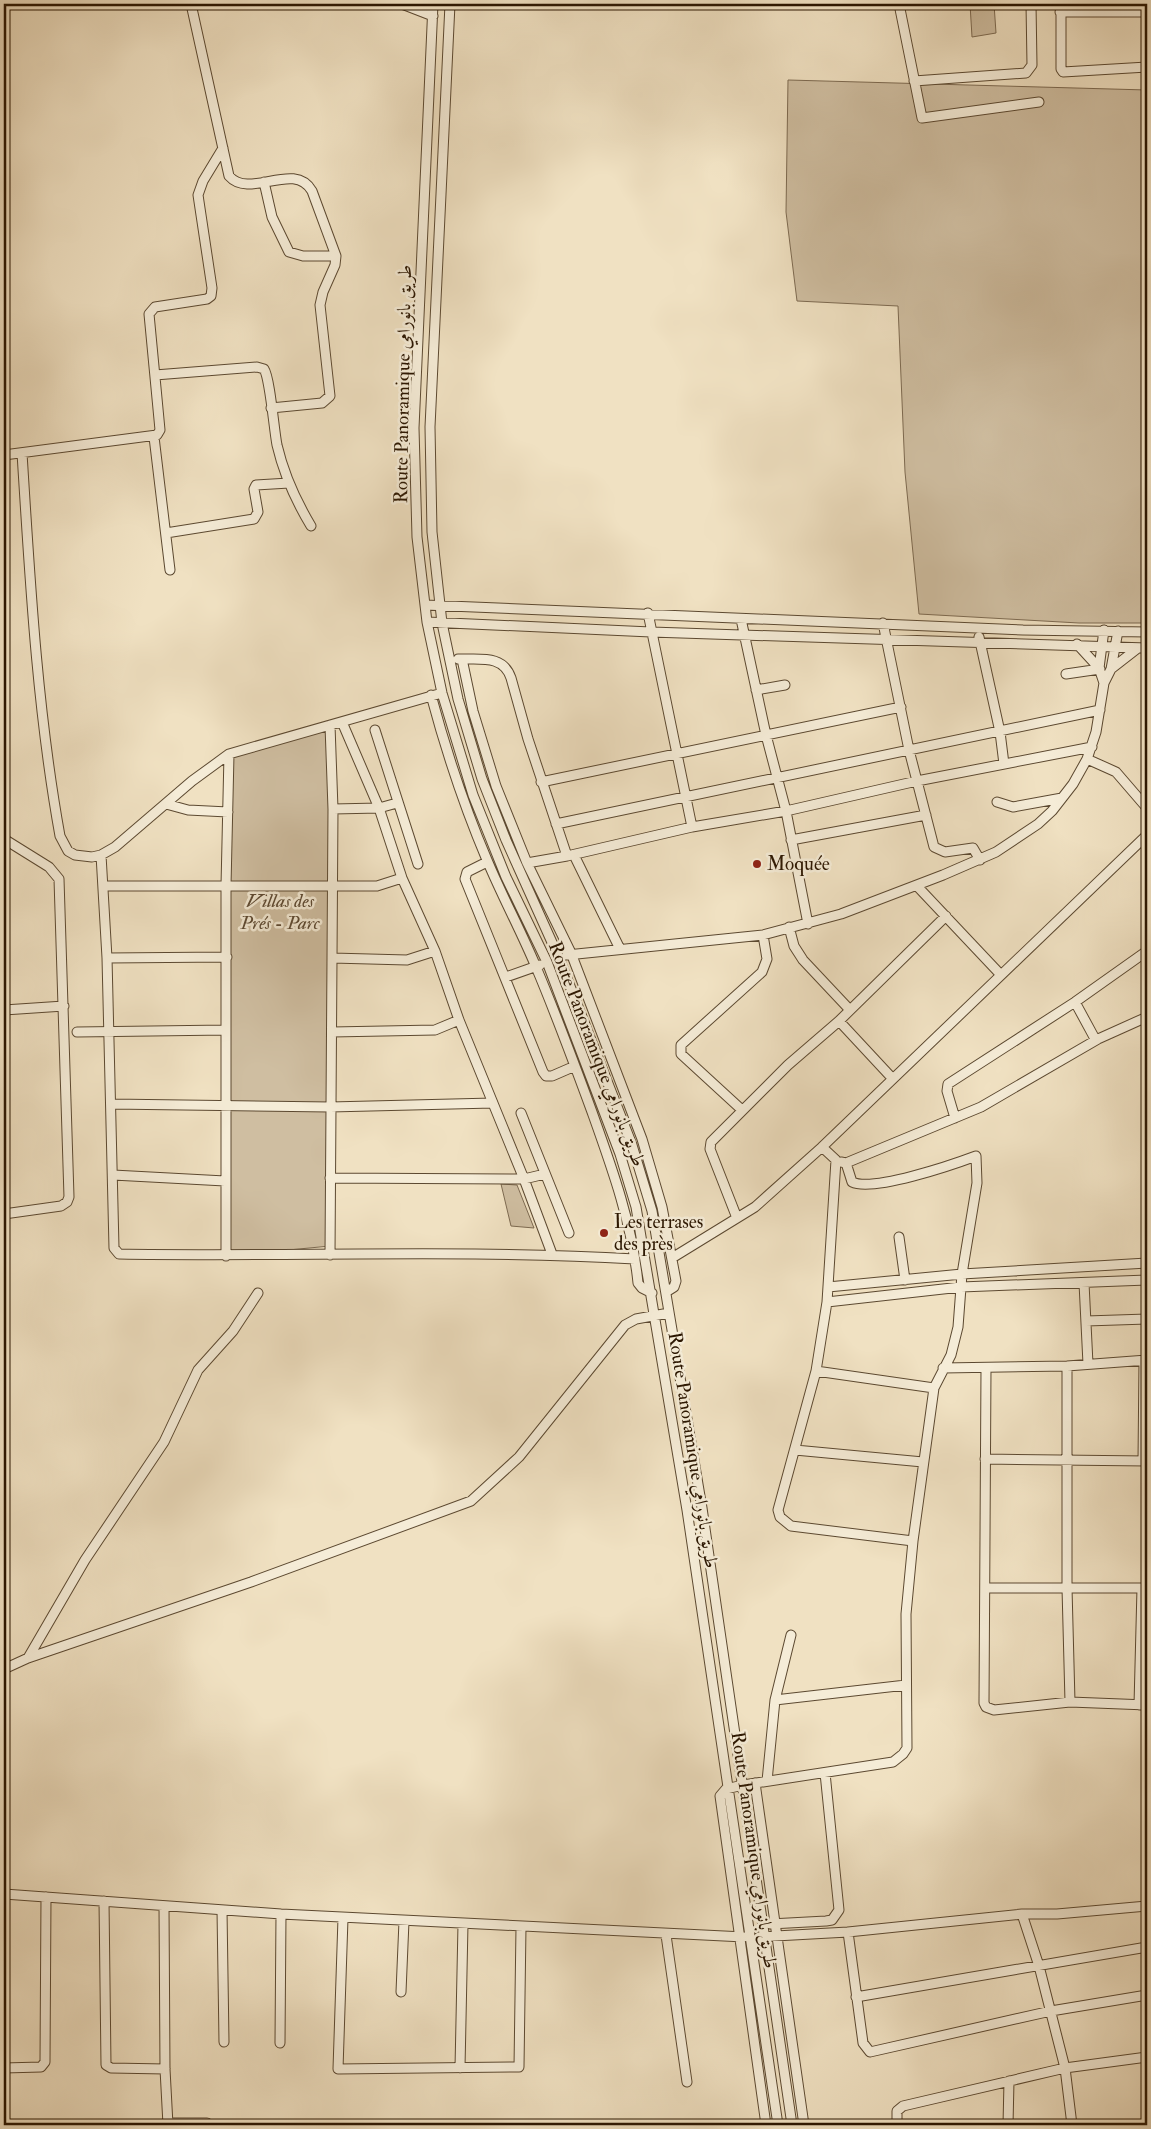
<svg xmlns="http://www.w3.org/2000/svg" width="1151" height="2129" font-family="'IM FELL Double Pica',Amiri,serif">
	<style>
		.green { fill: #cfbea1; stroke: #7d6a51 }
		.lines { fill: none; stroke-linecap: round; stroke-linejoin: round }
		.minor-casing { stroke: #5c4931; stroke-width: 11 }
		.minor { stroke: #f5ecd7; stroke-width: 9 }
		.poi-dot { fill: #8f2418; stroke: #f5ecd7; stroke-width: 2 }
		.labels { text-anchor: middle; dominant-baseline: central; stroke-width: 5; stroke-linejoin: round; paint-order: stroke }
		.street-label { font-size: 19px; fill: #2b1601; stroke: #f5ecd7 }
		.poi-label { font-size: 19px; fill: #2b1601; stroke: #f5ecd7; text-anchor: start }
		.park-label { font-size: 19px; font-style: italic; fill: #5c4831; stroke: #f5ecd7 }
	</style>
	<rect width="100%" height="100%" fill="#f0e1c2"/>
	<filter id="stains"><feTurbulence type="fractalNoise" baseFrequency=".004" numOctaves="4"/><feColorMatrix values="0 0 0 0 .2 0 0 0 0 .09 0 0 0 0 .02 0 0 0 .5 -.17"/></filter>
	<radialGradient id="worn" r=".72"><stop offset=".6" stop-color="#630" stop-opacity="0"/><stop offset="1" stop-color="#630" stop-opacity=".3"/></radialGradient>
	<path class="green" d="M 970,4 L 994,4 L 996,33 L 972,37 Z
		M 788,80 L 1147,90 L 1147,197 L 1142,213 L 1147,325 L 1147,623 L 1079,623 L 919,614 L 905,472 L 898,306 L 797,301 L 786,212 Z
		M 330,725 L 330,1246 L 226,1256 L 229,754 Z
		M 501,1184 L 517,1185 L 534,1228 L 511,1226 Z"/>
	<g class="lines">
		<g class="minor-casing">
			<path id="minor" d="M 191,4 L 229,176 C 250,200 294,160 312,191 L 336,256 L 335,265 L 323,292 L 320,305 L 330,396 L 322,403 L 271,408
				M 402,4 L 433,16
				M 433,4 L 414,428 L 417,537 L 427,622 L 442,693 L 473,795 L 506,877 L 547,962 L 620,1154 L 636,1207 L 687,1510 L 778,2125
				M 450,4 L 430,427 L 432,532 L 442,623 L 458,699 L 482,779 L 506,840 L 559,958 L 632,1145 L 652,1211 L 702,1508 L 792,2125
				M 899,4 L 922,118 L 1039,102
				M 1061,4 L 1061,69 L 1063,72 L 1147,67
				M 1060,12 L 1147,12
				M 914,81 L 1026,73 L 1032,65 L 1031,4
				M 264,182 L 272,217 L 289,252 L 303,256 L 336,256
				M 155,375 L 257,367 L 264,369 C 270,378 274,430 277,445 C 284,475 296,501 311,526
				M 154,437 L 170,570
				M 22,453 C 30,581 37,709 60,836 L 68,851 L 75,855 L 92,857 L 101,855 L 115,847 L 192,781 L 229,754 L 442,693
				M 4,455 L 157,435 L 160,430 L 149,314 L 155,307 L 207,299 L 211,296 L 212,288 L 198,195 L 203,181 L 223,148
				M 166,533 L 254,519 L 258,512 L 254,489 L 256,485 L 289,483
				M 425,605 L 1023,630 L 1147,632
				M 648,613 L 692,827
				M 741,619 L 766,735 L 786,811 L 808,924
				M 427,622 L 651,632 L 1147,648
				M 883,623 L 909,750 L 934,847 L 945,852 L 973,848 L 980,860
				M 979,637 L 1000,732 L 1004,764
				M 1077,644 L 1099,668 L 1104,683
				M 458,659 C 479,660 503,654 511,678 L 528,739 L 567,856 L 527,863
				M 462,659 L 473,711 L 496,786 L 527,863 L 571,953 L 642,1139 L 662,1207 L 676,1281 L 674,1287 L 666,1292
				M 1099,668 L 1104,630
				M 1111,669 L 1118,631
				M 1066,674 L 1100,669
				M 756,690 L 785,685
				M 431,695 C 446,751 464,806 487,860 C 502,896 521,931 536,967 C 556,1014 574,1063 592,1112 C 612,1168 632,1223 638,1283 L 642,1288 L 652,1293
				M 342,722 L 379,808 L 402,878 L 435,951 L 459,1020 L 524,1179 L 552,1254
				M 330,725 L 333,809 L 330,1255
				M 375,730 L 418,864
				M 1087,759 L 1116,772 L 1147,808
				M 541,782 L 901,707
				M 997,802 L 1013,807 L 1062,798
				M 166,804 L 188,810 L 228,812
				M 333,809 L 379,808 L 397,803
				M 556,824 L 1100,710
				M 4,839 L 49,867 L 59,879 L 69,1197 L 67,1202 L 61,1206 L 4,1214
				M 791,840 L 926,815
				M 101,855 L 107,958 L 114,1248 L 119,1254 C 291,1257 464,1249 635,1259
				M 574,855 L 620,949
				M 567,856 L 692,827 L 786,811 L 917,781 L 1092,747
				M 487,862 L 467,872 L 465,879 L 543,1072 L 546,1076 L 552,1076 L 575,1066
				M 104,886 L 377,886 L 402,878
				M 917,886 L 1001,975
				M 789,927 L 794,946 L 803,960 L 850,1010
				M 567,955 L 763,935
				M 107,958 L 227,957
				M 332,958 L 407,960 L 435,951
				M 506,977 L 540,965
				M 1075,1002 L 1094,1037 L 1098,1039 L 1147,1017
				M 4,1010 L 64,1006
				M 839,1021 L 892,1078
				M 77,1032 L 226,1030
				M 332,1032 L 435,1030 L 459,1020
				M 111,1104 L 330,1107 L 493,1103
				M 742,1110 L 681,1054 L 681,1045 L 762,972 L 767,959 L 763,935 L 841,914 L 943,875 L 996,852 L 1038,824 L 1052,811 L 1073,784 L 1087,759 L 1096,732 L 1104,683 L 1111,669 L 1138,648
				M 521,1113 L 569,1233
				M 955,1118 L 947,1091 L 948,1084 L 1075,1002 L 1147,951
				M 822,1147 L 836,1160 L 827,1302 L 816,1371 L 778,1510 L 780,1517 L 791,1526 L 913,1541
				M 841,1162 L 846,1163 L 981,1107 L 1098,1039
				M 113,1175 L 225,1181
				M 330,1178 L 524,1179 L 545,1174
				M 737,1218 L 710,1149 L 711,1142 L 788,1065 L 839,1021 L 946,916
				M 899,1237 L 905,1280
				M 226,1256 L 226,886 L 229,754
				M 672,1258 L 755,1207 L 822,1147 L 1147,835
				M 1084,1283 L 1088,1364
				M 828,1287 L 962,1274 L 1147,1263
				M 827,1302 L 961,1287 L 1147,1280
				M 1086,1321 L 1147,1319
				M 1067,1366 L 1067,1588 L 1070,1702
				M 943,1368 L 1067,1366 L 1147,1360
				M 986,1369 L 984,1703 L 986,1707 L 994,1710 L 1070,1702 L 1147,1705
				M 816,1371 L 934,1388
				M 795,1450 L 923,1462
				M 985,1459 L 1147,1461
				M 1143,1461 L 1144,1360
				M 985,1588 L 1147,1588
				M 28,1658 L 85,1560 L 164,1442 L 198,1370 L 233,1331 L 258,1293
				M 4,1669 L 28,1658 L 251,1582 L 471,1501 L 519,1457 L 625,1325 L 636,1319 L 669,1313
				M 775,1700 L 906,1685
				M 1139,1705 L 1142,1588
				M 767,1781 L 775,1700 L 791,1635
				M 755,1783 L 804,2125
				M 4,1894 L 281,1914 L 744,1937
				M 104,1901 L 106,2065 L 111,2068 L 165,2069
				M 164,1906 L 165,2069 L 168,2125
				M 222,1910 L 224,2042
				M 1022,1914 L 1039,1966 L 1065,2068 L 1072,2125
				M 343,1918 L 338,2069 L 519,2067 L 521,1927
				M 770,1924 L 826,1921 L 832,1920 L 839,1910 L 825,1773
				M 848,1932 L 863,2043 L 870,2052 L 1051,2011 L 1147,1995
				M 666,1935 L 687,2082
				M 759,1937 L 848,1932 L 1022,1914 L 1057,1914 L 1147,1906
				M 401,1992 L 404,1921
				M 856,1997 L 1147,1947
				M 280,2043 L 281,1914
				M 4,2068 L 41,2067 L 45,2062 L 46,1897
				M 460,2068 L 463,1924
				M 168,2123 L 207,2123
				M 766,2125 L 720,1796 L 726,1789 L 743,1785 L 893,1762 L 903,1754 L 907,1748 L 906,1614 L 913,1541 L 934,1388 L 951,1355 L 958,1327 L 962,1274 L 977,1183 L 976,1156 C 952,1165 873,1192 852,1182 L 846,1163
				M 897,2125 L 897,2111 L 903,2106 L 1065,2068 L 1147,2057
				M 1008,2125 L 1009,2081"/>
		</g>
		<use href="#minor" class="minor"/>
	</g>
	<g class="poi-dot">
		<circle cx="757" cy="864" r="5"/>
		<circle cx="604" cy="1233" r="5"/>
	</g>
	<g class="labels">
		<g class="street-label">
			<text transform="translate(403 384) rotate(-89)">Route Panoramique طريق بانورامي</text>
			<text transform="translate(597 1054) rotate(69)">Route Panoramique طريق بانورامي</text>
			<text transform="translate(693 1450) rotate(81)">Route Panoramique طريق بانورامي</text>
			<text transform="translate(754 1850) rotate(82)">Route Panoramique طريق بانورامي</text>
		</g>
		<g class="poi-label">
			<text x="767" y="864">Moquée</text>
			<text x="614" y="1222">Les terrases<tspan x="614" dy="22">des près</tspan></text>
		</g>
		<g class="park-label">
			<text x="280" y="901">Villas des<tspan x="280" dy="22">Prés - Parc</tspan></text>
		</g>
	</g>
	<rect width="1151" height="2129" fill="none" stroke="#f0e1c2" stroke-width="20"/>
	<rect x="5" y="5" width="1141" height="2119" fill="none" stroke="#2b1601" stroke-width="2.5"/>
	<rect x="10" y="10" width="1131" height="2109" fill="none" stroke="#2b1601"/>
	<rect width="100%" height="100%" filter="url(#stains)"/>
	<rect width="100%" height="100%" fill="url(#worn)"/>
</svg>
